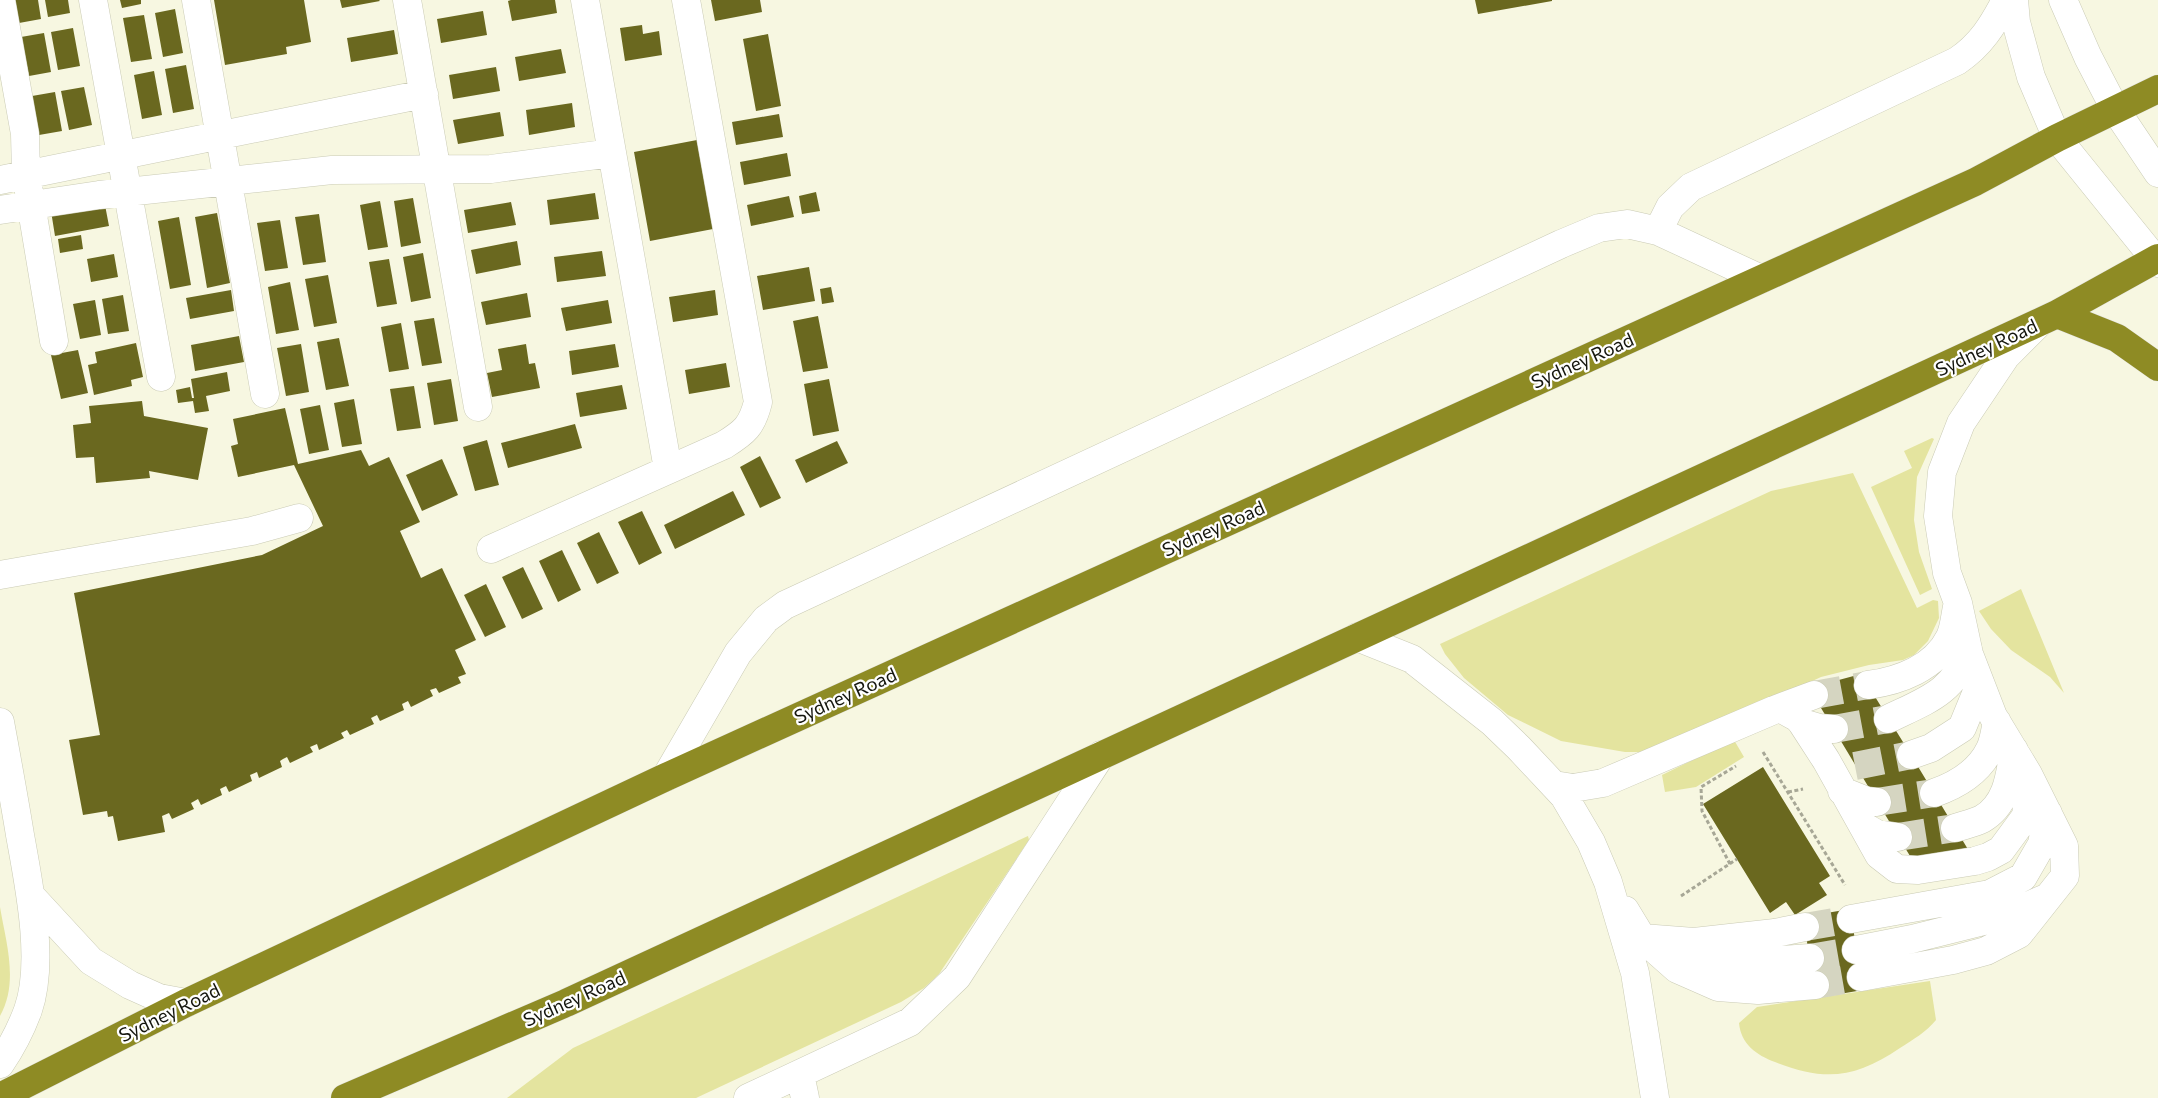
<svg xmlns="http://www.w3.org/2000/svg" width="2158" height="1098" font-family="Commissioner,sans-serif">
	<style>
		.green { fill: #e4e49f }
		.building { fill: #6a681f }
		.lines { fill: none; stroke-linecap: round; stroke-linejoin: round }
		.minor-tunnel { stroke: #d5d5c1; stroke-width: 28; stroke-dasharray: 28 14; stroke-linecap: butt }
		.minor-casing { stroke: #cacbb5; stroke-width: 29 }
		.highway-casing { stroke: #e3e3e2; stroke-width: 29 }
		.path { stroke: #a7a796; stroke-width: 3; stroke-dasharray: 4 2.5; stroke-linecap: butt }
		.minor { stroke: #fff; stroke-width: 28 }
		.highway { stroke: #8e8b24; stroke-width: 28 }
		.labels { text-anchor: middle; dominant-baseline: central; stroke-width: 4.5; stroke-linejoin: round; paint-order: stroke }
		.street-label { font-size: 19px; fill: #15160e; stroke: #fff }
	</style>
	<rect width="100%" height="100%" fill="#f7f7e1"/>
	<path class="green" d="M 1932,438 L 1934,439 L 1917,477 L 1914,520 L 1919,552 L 1932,589 L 1920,595 L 1871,487 L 1912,468 L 1904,451 Z
		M 1853,473 L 1917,608 L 1933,600 L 1938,601 L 1939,618 L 1928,641 L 1914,655 L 1903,660 L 1869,665 L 1821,677 L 1658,752 L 1625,752 L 1561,741 L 1508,715 L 1464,678 L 1445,654 L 1440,644 L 1771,491 Z
		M 2021,589 L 2064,693 L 2050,677 L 2011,650 L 1991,629 L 1979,611 Z
		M 1734,740 L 1744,757 L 1696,787 L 1665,792 L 1662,775 Z
		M 1028,836 L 1029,840 L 939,974 L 924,988 L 901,1002 L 696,1098 L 507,1098 L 573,1048 Z
		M 0,907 C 6,943 19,982 0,1016 Z
		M 1930,981 L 1936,1020 C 1926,1032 1914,1039 1900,1048 C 1856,1078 1825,1082 1775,1062 C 1756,1055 1741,1044 1739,1023 L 1757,1007 Z"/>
	<path class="building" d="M 14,0 L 38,0 L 41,19 L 19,23 Z
		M 45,0 L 68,0 L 70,13 L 48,17 Z
		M 120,0 L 141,0 L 141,4 L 122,8 Z
		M 214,0 L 304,0 L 311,42 L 286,47 L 287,54 L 225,65 Z
		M 340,0 L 379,0 L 380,1 L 342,8 Z
		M 511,0 L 555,0 L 557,13 L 512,21 L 508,1 Z
		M 711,0 L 760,0 L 762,12 L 715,21 Z
		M 1475,0 L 1552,0 L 1552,1 L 1478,14 Z
		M 175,9 L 183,53 L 163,57 L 155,13 Z
		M 483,11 L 487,35 L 441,43 L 437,19 Z
		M 144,15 L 152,59 L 131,62 L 123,18 Z
		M 642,25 L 643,34 L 659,31 L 662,55 L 625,61 L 620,28 Z
		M 73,28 L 80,66 L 58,70 L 51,32 Z
		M 394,30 L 398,54 L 351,62 L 347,38 Z
		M 44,33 L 51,72 L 29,76 L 21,37 Z
		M 768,34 L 781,106 L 756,111 L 743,39 Z
		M 561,49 L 566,73 L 519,81 L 515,57 Z
		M 186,65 L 194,109 L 173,113 L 165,69 Z
		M 496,67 L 500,91 L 453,99 L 449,75 Z
		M 154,71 L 162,115 L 142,119 L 134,75 Z
		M 84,87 L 92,125 L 69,130 L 61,91 Z
		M 55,92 L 62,131 L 39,135 L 32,96 Z
		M 572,103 L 575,127 L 529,135 L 526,110 Z
		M 500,112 L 504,136 L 458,144 L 453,120 Z
		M 779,114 L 783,137 L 736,145 L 732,122 Z
		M 697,140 L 713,229 L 650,241 L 634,152 Z
		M 787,153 L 791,176 L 744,185 L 740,162 Z
		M 816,192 L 820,211 L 802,214 L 799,196 Z
		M 595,193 L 599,219 L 550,225 L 547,200 Z
		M 789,196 L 794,217 L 751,226 L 747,205 Z
		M 413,198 L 421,243 L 401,247 L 394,201 Z
		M 380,201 L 388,247 L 368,250 L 360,205 Z
		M 511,202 L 516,225 L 468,233 L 464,210 Z
		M 105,205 L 109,226 L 55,236 L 51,211 Z
		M 217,213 L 230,283 L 207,288 L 195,217 Z
		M 319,214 L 326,262 L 303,265 L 295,217 Z
		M 179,217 L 191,285 L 170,289 L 158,221 Z
		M 280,220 L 288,268 L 265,271 L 257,223 Z
		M 81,235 L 83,249 L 60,253 L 58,239 Z
		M 517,241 L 521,265 L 476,274 L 471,250 Z
		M 602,251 L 606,276 L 557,282 L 554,257 Z
		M 423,253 L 431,298 L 411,302 L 403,257 Z
		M 114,254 L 118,277 L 91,282 L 87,259 Z
		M 389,259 L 397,304 L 377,307 L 369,262 Z
		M 809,267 L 815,301 L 763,310 L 757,276 Z
		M 328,275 L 337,323 L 314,327 L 305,279 Z
		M 290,282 L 299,330 L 276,334 L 268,287 Z
		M 831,287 L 834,302 L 822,304 L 820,289 Z
		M 231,290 L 234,311 L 190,319 L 186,298 Z
		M 715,290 L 718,315 L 673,322 L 669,297 Z
		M 527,293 L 531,317 L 486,325 L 481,302 Z
		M 123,295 L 129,331 L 108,334 L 102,299 Z
		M 95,300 L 101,335 L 80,339 L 73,304 Z
		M 608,300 L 612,323 L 566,331 L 561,308 Z
		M 818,316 L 828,368 L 803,372 L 793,321 Z
		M 434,318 L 442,363 L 422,366 L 414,321 Z
		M 401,323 L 409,369 L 389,372 L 381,327 Z
		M 239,336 L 244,362 L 195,371 L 191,345 Z
		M 339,338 L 349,386 L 326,390 L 317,342 Z
		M 136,343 L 143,377 L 131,380 L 132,386 L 94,395 L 88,365 L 97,363 L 95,352 Z
		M 301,344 L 309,392 L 286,396 L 277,348 Z
		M 526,344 L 529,364 L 535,363 L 540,388 L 492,397 L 487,373 L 502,370 L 498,349 Z
		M 615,344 L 619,367 L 572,375 L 569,351 Z
		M 78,350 L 88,393 L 61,399 L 51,355 Z
		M 726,363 L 730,387 L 689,394 L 685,370 Z
		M 227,372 L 230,391 L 206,396 L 209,411 L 195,413 L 193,401 L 178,403 L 176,390 L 190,387 L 192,398 L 194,398 L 191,379 Z
		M 451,379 L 458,421 L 434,425 L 427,383 Z
		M 829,379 L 839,431 L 813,436 L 804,384 Z
		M 622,385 L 627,409 L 580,417 L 576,393 Z
		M 414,386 L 421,428 L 397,431 L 390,389 Z
		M 354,399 L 362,444 L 342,447 L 334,403 Z
		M 142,401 L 144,416 L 208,428 L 198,480 L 149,471 L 150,478 L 96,483 L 94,457 L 76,458 L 73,425 L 91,423 L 89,406 Z
		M 320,405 L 329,450 L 309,454 L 300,409 Z
		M 285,408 L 298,464 L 361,450 L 369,466 L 389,457 L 420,522 L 400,531 L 421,578 L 442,568 L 476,640 L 455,650 L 466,674 L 458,677 L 461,683 L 439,693 L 436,688 L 430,690 L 433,696 L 411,707 L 408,701 L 402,704 L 404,710 L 380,721 L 377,715 L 371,718 L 374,724 L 350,735 L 347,730 L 341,733 L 344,738 L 319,750 L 317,744 L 310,747 L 313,752 L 290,763 L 287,757 L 283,759 L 280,761 L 282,767 L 259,778 L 257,772 L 250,775 L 252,781 L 229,792 L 226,786 L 220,789 L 222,795 L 201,805 L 198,799 L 191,803 L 194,809 L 172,819 L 169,813 L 162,816 L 165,832 L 118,841 L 113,816 L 108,817 L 107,811 L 83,815 L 69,740 L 100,735 L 74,593 L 262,555 L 323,526 L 294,465 L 238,477 L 231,446 L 238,444 L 233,419 Z
		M 575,424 L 582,448 L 508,468 L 501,443 Z
		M 487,440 L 499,485 L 475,491 L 463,447 Z
		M 837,441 L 848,463 L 806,483 L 795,460 Z
		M 760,456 L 781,498 L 760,508 L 740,467 Z
		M 442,459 L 458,495 L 422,511 L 406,475 Z
		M 733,491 L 745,515 L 675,549 L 664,525 Z
		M 642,511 L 662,553 L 639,565 L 618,522 Z
		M 599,532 L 619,573 L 597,584 L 577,543 Z
		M 562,550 L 581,590 L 558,602 L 539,561 Z
		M 523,567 L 543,609 L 522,619 L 502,577 Z
		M 486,584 L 506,627 L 485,637 L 464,595 Z
		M 1861,674 L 1911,755 L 1969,851 L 1913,861 L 1809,688 Z
		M 1763,767 L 1830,876 L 1819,883 L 1827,895 L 1795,915 L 1786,902 L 1770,913 L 1703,804 Z
		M 1850,909 L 1863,990 L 1816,998 L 1803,917 Z"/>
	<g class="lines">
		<path class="minor-tunnel" d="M 1814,695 L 1868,685
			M 1834,729 L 1888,719
			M 1855,766 L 1911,755
			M 1877,802 L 1934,793
			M 1898,837 L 1955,828
			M 1805,927 L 1851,919
			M 1810,958 L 1856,950
			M 1815,985 L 1861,977"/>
		<g class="minor-casing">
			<path id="minor" d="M 1,0 L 25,134 L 26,174 L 54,341
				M 93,0 L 161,377
				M 196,0 L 265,394
				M 407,0 L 478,407
				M 585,0 L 668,469
				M 2014,0 L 2016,22 L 2031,77 L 2057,138 L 2158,263
				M 2063,0 L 2088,57 L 2115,109 L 2158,173
				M 0,180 L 424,94
				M 0,210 L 99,195 L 332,170 L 491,169 L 612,153
				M 1658,231 L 1670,207 L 1691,187 L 1957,61 C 1981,45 1993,25 2006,0
				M 491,549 L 724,445 C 745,432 752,426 758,402 L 686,0
				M 0,575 L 252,531 L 299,518
				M 1357,637 L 1412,659 L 1492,722 L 1519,748 L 1564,796 L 1591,842 L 1608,882 L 1635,973 L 1655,1098
				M 1868,685 C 1899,681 1935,668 1950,637 C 1954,629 1955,616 1957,607
				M 1780,708 L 1798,718 L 1802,723 L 1826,760 L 1879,855 L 1897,869 L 1918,870 L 1975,861 L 1988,857 L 2001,850 L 2026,816 L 2030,778
				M 1888,719 C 1925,701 1956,692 1968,649
				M 0,722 C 7,760 14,798 20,835 C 29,885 45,962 28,1010 C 21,1029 11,1048 0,1064
				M 1802,723 L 1819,728 L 1834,729
				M 1911,755 L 1931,748 L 1962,728 L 1980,684
				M 666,777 L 738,653 L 766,619 L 785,605 L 1561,244 L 1599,228 L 1627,224 L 1658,231 L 1761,279
				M 1554,785 L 1573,788 L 1603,783 L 1774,710 L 1814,695
				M 1842,791 L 1867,801 L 1877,802
				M 1934,793 C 1957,785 1979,772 1990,749 C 1994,741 1995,730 1997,722
				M 1863,826 L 1877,834 L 1898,837
				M 1955,828 C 1964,825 1974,823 1982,819 C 2007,805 2010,776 2014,750
				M 31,896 L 91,961 L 130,985 L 159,998 L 186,1003
				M 1625,910 L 1642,938 L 1677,969 L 1718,987 L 1758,990 L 1815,985
				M 1851,919 L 1990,894 L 2023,877 L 2042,844 L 2048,813
				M 1642,938 L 1694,942 L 1775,933 L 1805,927
				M 1856,950 L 1912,939 L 2004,916 L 2046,898
				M 1680,962 L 1702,966 L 1810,958
				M 1861,977 L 1953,960 L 1986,951 L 2019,934 L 2065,876 L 2064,846 L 2028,774 L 1993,716 L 1969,654 L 1958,603 L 1947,573 L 1938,516 L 1942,472 L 1961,423 L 2006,356 L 2038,324
				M 800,1074 L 805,1098
				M 748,1098 L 910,1022 L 957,977 L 1101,755"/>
		</g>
		<g class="highway-casing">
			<path id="highway" d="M 2057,314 L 2117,338 L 2158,367
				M 0,1097 L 186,1003 L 666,777 L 1975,182 L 2057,138 L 2158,89
				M 345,1098 L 566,1003 L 2057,314 L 2158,258"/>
		</g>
		<path class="path" d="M 1763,752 L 1845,885
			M 1788,792 L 1803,789
			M 1730,864 L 1702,811 L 1701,787 L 1736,766
			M 1681,896 L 1737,859"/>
		<use href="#minor" class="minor"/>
		<use href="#highway" class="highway"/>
	</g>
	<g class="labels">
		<g class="street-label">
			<text transform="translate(1986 347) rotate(-25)">Sydney Road</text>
			<text transform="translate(1582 360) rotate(-24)">Sydney Road</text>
			<text transform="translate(1213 528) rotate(-24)">Sydney Road</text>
			<text transform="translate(845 695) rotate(-24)">Sydney Road</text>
			<text transform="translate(574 998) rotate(-24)">Sydney Road</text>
			<text transform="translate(169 1012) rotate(-26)">Sydney Road</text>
		</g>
	</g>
</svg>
